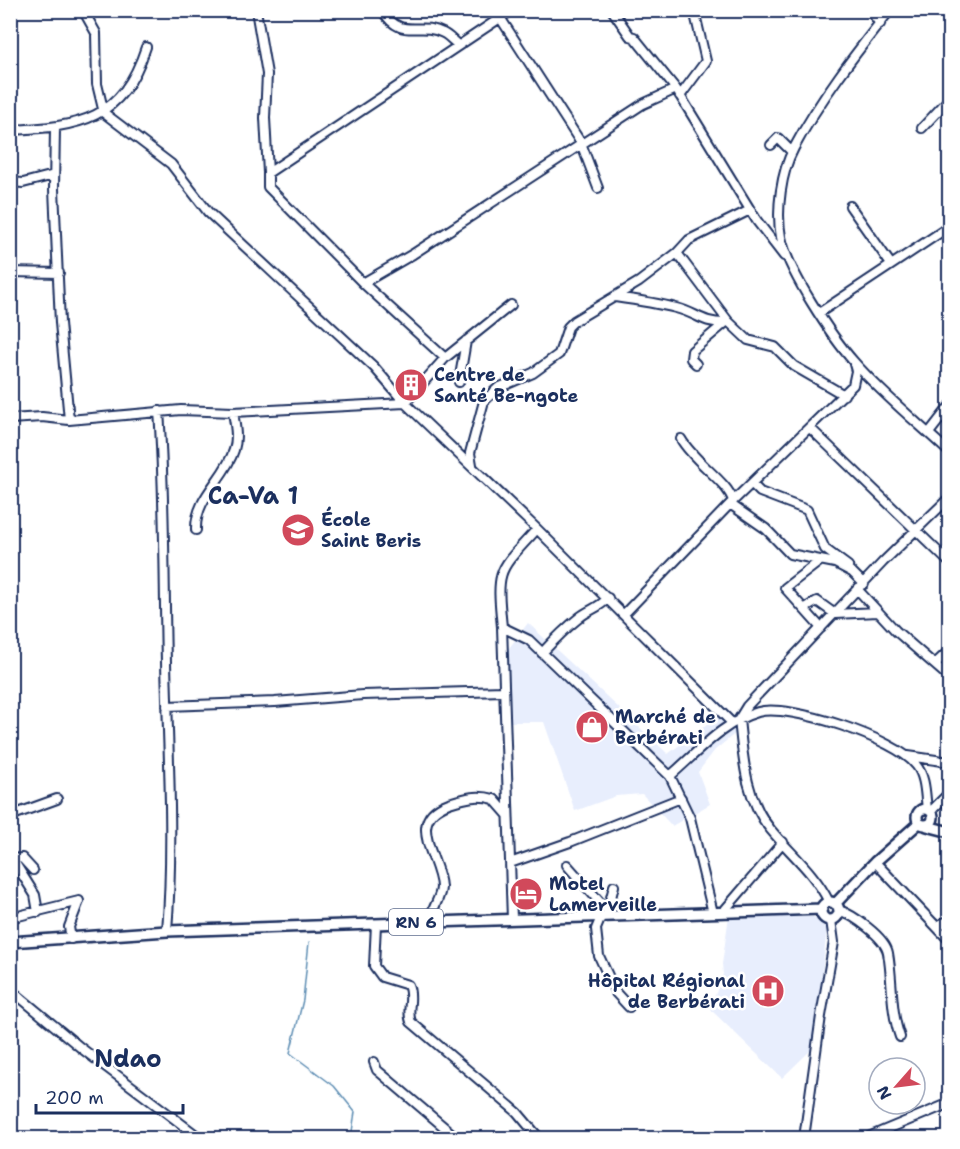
<svg xmlns="http://www.w3.org/2000/svg" width="960" height="1149" font-family="'Shantell Sans',sans-serif">
	<style>
		.built { fill: #e8eefd }
		.lines { fill: none; stroke-linecap: round; stroke-linejoin: round }
		.stream { stroke: #5d8db3; stroke-width: 1.5 }
		.minor-casing { stroke: #1b2f5e; stroke-width: 12 }
		.major-casing { stroke: #1b2f5e; stroke-width: 14 }
		.minor { stroke: #fff; stroke-width: 8 }
		.major { stroke: #fff; stroke-width: 9 }
		.labels { text-anchor: middle; dominant-baseline: central; stroke-width: 5; stroke-linejoin: round; paint-order: stroke }
		.shield { fill: #fff; stroke: #5f6d8e; stroke-width: 1.5 }
		.shield-label { font-size: 16px; font-weight: bold; fill: #1b2f5e }
		.poi-label { font-size: 18px; font-weight: bold; fill: #1b2f5e; stroke: #fff; text-anchor: start }
		.district-label { font-size: 24px; font-weight: bold; fill: #1b2f5e; stroke: #fff }
	</style>
	<rect width="100%" height="100%" fill="#fff"/>
	<filter id="ink" filterUnits="userSpaceOnUse"><feTurbulence type="fractalNoise" baseFrequency=".0167" numOctaves="2"/><feDisplacementMap in="SourceGraphic" scale="12" xChannelSelector="R" yChannelSelector="G"/><feConvolveMatrix kernelMatrix="1 2 1 2 8 2 1 2 1" color-interpolation-filters="sRGB"/></filter>
	<g filter="url(#ink)">
		<path class="built" d="M 528,623 L 668,754 L 720,714 L 737,732 L 715,750 L 698,772 L 710,804 L 672,826 L 642,794 L 616,796 L 575,811 L 544,722 L 509,722 L 503,656 Z
			M 729,916 L 813,917 L 827,928 L 814,1047 L 782,1078 L 710,1009 L 723,974 L 722,964 Z"/>
		<g class="lines">
			<path class="stream" d="M 309,942 L 303,1000 L 290,1053 L 334,1086 L 355,1112 L 351,1138"/>
			<g class="minor-casing">
				<path id="minor" d="M 83,10 L 96,33 L 97,84 L 104,113 L 171,164 L 208,212 L 374,367 L 405,403 L 537,529 L 732,723
					M 256,10 L 267,74 L 265,118 L 268,173
					M 382,10 C 402,42 418,20 443,33 C 448,35 453,41 458,45
					M 612,10 L 630,36 L 634,37 L 676,89 L 757,221 L 784,256
					M 870,10 L 880,24
					M 890,10 C 855,54 820,99 794,148 C 781,172 776,211 781,237 C 787,270 832,337 854,362 C 883,395 918,423 950,453
					M 941,10 L 950,23
					M 501,19 L 581,143 L 598,188
					M 680,96 L 706,61 L 694,10
					M 55,128 L 54,189 L 60,323 L 69,420
					M 922,128 L 950,98
					M 10,130 C 81,127 122,120 146,47
					M 771,145 L 778,138 L 792,152
					M 10,182 L 23,183 L 54,175
					M 850,206 L 890,263
					M 750,210 L 689,240 L 677,253 L 728,321 L 748,340 L 775,347 L 794,366 L 844,395
					M 10,272 L 59,273
					M 363,283 L 413,254 L 643,104 L 676,89
					M 615,297 C 636,300 656,303 676,308 C 697,313 701,323 725,323 L 728,321
					M 819,313 L 950,226
					M 445,358 L 363,283 L 268,187 L 268,173 L 512,10
					M 696,364 L 691,359 L 692,351 L 725,323
					M 459,382 L 466,341
					M 159,411 C 165,495 164,578 166,662 C 168,752 174,842 167,931
					M 10,419 L 42,417 L 69,420 L 181,410 L 233,412 L 405,403 L 445,358 L 511,305
					M 810,428 L 950,563
					M 929,433 L 950,406
					M 681,439 C 694,462 728,482 733,501
					M 472,465 L 470,453 L 484,401 L 498,388 L 533,373 L 559,354 L 568,327 L 574,321 L 639,282 L 677,253
					M 752,484 L 760,492 L 807,510 L 825,549 L 848,566
					M 730,504 L 766,529 L 790,554 L 835,563 L 852,572 L 864,584
					M 196,530 C 195,497 225,479 234,450 C 238,437 235,425 233,412
					M 858,590 L 896,631 L 950,678
					M 804,609 L 785,588 L 820,561
					M 624,614 L 730,504 L 853,385 L 856,371 L 854,364
					M 502,627 L 529,640 L 670,776 L 690,818 L 713,913
					M 821,628 L 804,609 L 817,601 L 835,614 L 878,612
					M 542,653 C 554,640 566,628 580,617 C 590,609 599,608 608,598
					M 935,664 L 950,650
					M 167,706 L 275,702 L 363,695 L 504,691
					M 908,756 L 950,762
					M 670,776 C 697,753 723,722 758,712 C 790,703 896,739 916,765 C 926,777 925,795 927,809
					M 931,811 L 950,792
					M 10,816 L 57,799
					M 10,855 L 35,895 L 38,912
					M 12,859 L 22,858 L 33,870
					M 875,862 L 950,941
					M 510,863 L 570,842 L 681,798
					M 567,865 L 606,909
					M 829,902 C 815,873 791,854 771,830 C 745,799 743,757 739,719 L 747,706 L 883,562 L 950,497
					M 839,910 C 853,915 885,937 888,953 C 893,981 890,1009 900,1037
					M 723,912 L 783,842
					M 607,913 L 614,886
					M 601,917 L 596,929 L 599,956 L 616,993 L 629,1007
					M 10,918 L 79,901 L 69,927 L 71,939
					M 512,919 L 502,627 C 496,567 498,572 537,529
					M 430,921 C 431,909 441,898 441,887 C 440,858 403,820 449,803 C 465,798 477,794 494,799 L 508,815
					M 376,924 L 374,966 L 382,977 L 408,985 C 414,998 406,1010 411,1022 L 517,1112 L 539,1138
					M 937,926 L 950,920
					M 10,989 L 81,1048 L 200,1138
					M 374,1062 L 377,1070 L 457,1138
					M 804,1138 L 821,1016 L 834,942 L 831,920
					M 866,1138 L 950,1103"/>
			</g>
			<g class="major-casing">
				<path id="major" d="M917 817a8 8 0 1 1 16 0a8 8 0 1 1-16 0Z
					M 927,826 L 950,832
					M821 911a9 9 0 1 1 18 0a9 9 0 1 1-18 0Z
					M 835,904 L 875,862 L 919,823
					M 10,942 L 167,931 L 822,909"/>
			</g>
			<use href="#minor" class="minor"/>
			<use href="#major" class="major"/>
		</g>
	</g>
	<defs>
		<g id="building-disc" transform="scale(1.725)"><circle r="9.5" fill="#d1495b" stroke="#fff"/><path d="M-4-6H4V6H1V3H-1V6H-4ZM-2.5-4.3h1.7v1.8h-1.7ZM.8-4.3h1.7v1.8H.8ZM-2.5-1h1.7V.8h-1.7ZM.8-1h1.7V.8H.8Z" fill="#fff"/></g>
		<g id="school-disc" transform="scale(1.725)"><circle r="9.5" fill="#d1495b" stroke="#fff"/><path d="M0-5L7-2L0 1L-7-2ZM-4 1L0 2.5L4 1V4Q0 6-4 4Z" fill="#fff"/></g>
		<g id="shop-disc" transform="scale(1.725)"><circle r="9.5" fill="#d1495b" stroke="#fff"/><path d="M-5-2.5h2.3a2.7 3.5 0 0 1 5.4 0H5L5.5 6h-11ZM-1.5-2.5h3a1.5 2.3 0 0 0-3 0Z" fill="#fff"/></g>
		<g id="hotel-disc" transform="scale(1.725)"><circle r="9.5" fill="#d1495b" stroke="#fff"/><path d="M-6-4.5h1.5V1H6V5H4.5V3h-9V5H-6ZM-4 0a1.8 1.8 0 1 1 3.6 0ZM.5 0V-2.5h3Q6-2.5 6 0Z" fill="#fff"/></g>
		<g id="hospital-disc" transform="scale(1.725)"><circle r="9.5" fill="#d1495b" stroke="#fff"/><path d="M-5-5h3v3.5h4V-5h3V5h-3V1.5h-4V5h-3Z" fill="#fff"/></g>
	</defs>
	<g fill-rule="evenodd">
		<use href="#building-disc" x="411" y="385"/>
		<use href="#school-disc" x="298" y="530"/>
		<use href="#shop-disc" x="592" y="727"/>
		<use href="#hotel-disc" x="526" y="894"/>
		<use href="#hospital-disc" x="768" y="991"/>
	</g>
	<g class="labels">
		<rect class="shield" x="389" y="909" width="54" height="26" rx="4.5"/>
		<g class="shield-label">
			<text x="416" y="922">RN 6</text>
		</g>
		<g class="poi-label">
			<text x="434" y="375">Centre de<tspan x="434" dy="21">Santé Be-ngote</tspan></text>
			<text x="321" y="520">École<tspan x="321" dy="21">Saint Beris</tspan></text>
			<text x="615" y="717">Marché de<tspan x="615" dy="21">Berbérati</tspan></text>
			<text x="549" y="884">Motel<tspan x="549" dy="21">Lamerveille</tspan></text>
			<text x="745" y="981" text-anchor="end">Hôpital Régional<tspan x="745" dy="21">de Berbérati</tspan></text>
		</g>
		<g class="district-label">
			<text x="253" y="496">Ca-Va 1</text>
			<text x="128" y="1059">Ndao</text>
		</g>
	</g>
	<rect width="960" height="1149" fill="none" stroke="#fff" stroke-width="36"/>
	<rect x="18" y="18" width="924" height="1113" fill="none" stroke="#1b2f5e" stroke-width="2" filter="url(#ink)"/>
	<g transform="translate(897 1086) rotate(242)"><circle r="28" fill="#ffffff" stroke="#a4acbf" stroke-width="1.5"/>
	<path d="M0-4.5L10 22L0 15L-10 22Z" fill="#d1495b"/>
	<text y="-9" font-size="16" font-weight="bold" text-anchor="middle" fill="#1b2f5e">N</text>
	</g>
	<path d="M36 1104v9h147v-9" fill="none" stroke="#1b2f5e" stroke-width="3"/>
	<text x="45" y="1104" font-size="18" fill="#1b2f5e" stroke="#ffffff" stroke-width="4.5" paint-order="stroke">200 m</text>
</svg>
